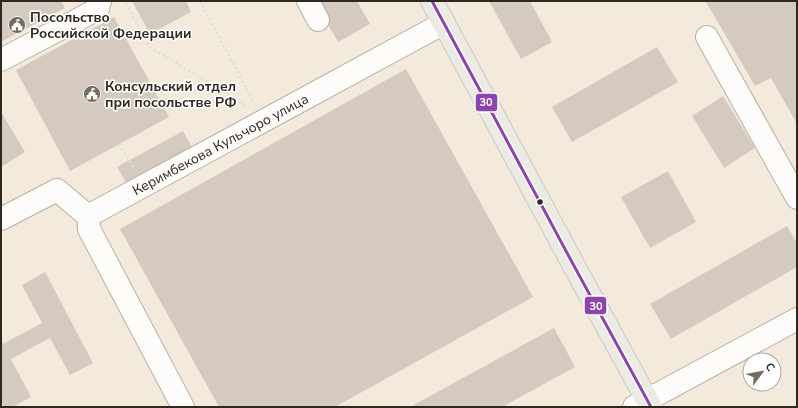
<svg xmlns="http://www.w3.org/2000/svg" width="798" height="408" font-family="'Nunito Sans',sans-serif">
	<style>
		.building { fill: #d5cabf }
		.lines { fill: none; stroke-linecap: round; stroke-linejoin: round }
		.minor-casing { stroke: #b6afa4; stroke-width: 24 }
		.major-casing { stroke: #cdc9c1; stroke-width: 24 }
		.path { stroke: #dfdcd8; stroke-width: 2.5; stroke-dasharray: 2 3; stroke-linecap: butt }
		.minor { stroke: #fdfcfa; stroke-width: 22 }
		.major { stroke: #ebeae3; stroke-width: 22 }
		.bus-1-casing { stroke: #fff; stroke-width: 6 }
		.bus-1 { stroke: #8e44ad; stroke-width: 3 }
		.bus-dot { fill: #2e281e; stroke: #fff; stroke-width: 1.5 }
		.labels { text-anchor: middle; dominant-baseline: central; stroke-width: 3; stroke-linejoin: round; paint-order: stroke }
		.poi-label { font-size: 14px; font-weight: bold; fill: #2e281e; stroke: #fff; text-anchor: start }
		.street-label { font-size: 14px; fill: #2e281e; stroke: #fff }
		.line-badge { stroke: #fff; stroke-width: 1.5 }
		.badge-label { font-size: 11px; text-anchor: middle; font-weight: bold; fill: #fff }
	</style>
	<rect width="100%" height="100%" fill="#f3eadc"/>
	<path class="building" d="M 1,1 L 61,1 L 65,8 L 1,42 Z
		M 132,1 L 186,1 L 191,12 L 150,34 Z
		M 315,1 L 357,1 L 370,24 L 338,42 Z
		M 489,1 L 530,1 L 552,42 L 521,59 Z
		M 708,1 L 797,1 L 797,124 L 771,78 L 755,86 L 706,2 Z
		M 114,17 L 169,117 L 70,171 L 16,70 Z
		M 657,47 L 678,82 L 572,142 L 552,107 Z
		M 406,69 L 533,297 L 335,407 L 219,407 L 120,229 Z
		M 723,96 L 755,148 L 724,168 L 692,116 Z
		M 1,112 L 25,152 L 1,167 Z
		M 183,131 L 194,151 L 128,186 L 117,167 Z
		M 668,171 L 696,222 L 650,248 L 621,197 Z
		M 787,226 L 797,243 L 797,267 L 671,339 L 650,304 Z
		M 45,272 L 93,363 L 70,375 L 50,338 L 11,359 L 31,397 L 12,407 L 4,407 L 1,401 L 1,339 L 3,344 L 42,323 L 22,285 Z
		M 554,328 L 575,367 L 502,407 L 410,407 Z"/>
	<g class="lines">
		<g class="minor-casing">
			<g id="minor">
				<path d="M 308,1 L 318,20"/>
				<path d="M 707,37 L 797,198"/>
				<path d="M 1,60 L 98,9 L 100,1"/>
				<path d="M 88,216 L 89,229 L 183,407"/>
				<path id="s1" d="M 1,219 L 57,190 L 88,216 L 444,23"/>
				<path d="M 634,407 L 797,319"/>
			</g>
		</g>
		<g class="major-casing">
			<path id="major" d="M 432,1 L 573,264 L 651,407"/>
		</g>
		<path class="path" d="M 200,1 L 254,103
			M 126,3 L 150,47 L 247,106
			M 119,144 L 134,168"/>
		<use href="#minor" class="minor"/>
		<use href="#major" class="major"/>
		<g class="bus-1-casing">
			<path id="bus-1" d="M 432,1 L 573,264 L 651,407"/>
		</g>
		<use href="#bus-1" class="bus-1"/>
	</g>
	<defs>
		<g id="civic-disc" transform="scale(0.9)"><circle r="9.5" fill="#736c60" stroke="#fff"/><path d="M-.6-6.5H3V-4.5H.6V-3L4-1V1h2V6H-6V1h2V-1L-.6-3ZM-1.2 2.5V6h2.4V2.5Z" fill="#fff"/></g>
	</defs>
	<g fill-rule="evenodd">
		<use href="#civic-disc" x="17" y="25"/>
		<use href="#civic-disc" x="92" y="94"/>
	</g>
	<circle class="bus-dot" cx="540" cy="202" r="3.5"/>
	<g class="labels">
		<g class="poi-label">
			<text x="30" y="17">Посольство<tspan x="30" dy="16">Российской Федерации</tspan></text>
			<text x="105" y="86">Консульский отдел<tspan x="105" dy="16">при посольстве РФ</tspan></text>
		</g>
		<g class="street-label">
			<text stroke="none"><textPath href="#s1" startOffset="254">Керимбекова Кульчоро улица</textPath></text>
		</g>
	</g>
	<g class="line-badge">
		<rect x="475" y="93" width="23" height="19" rx="4" fill="#8e44ad"/>
		<rect x="584" y="296" width="23" height="19" rx="4" fill="#8e44ad"/>
	</g>
	<g class="badge-label">
		<text x="486" y="106">30</text>
		<text x="596" y="310">30</text>
	</g>
	<rect width="798" height="408" fill="none" stroke="#2e281e" stroke-width="4"/>
	<g transform="translate(762 372) rotate(58)"><circle r="19" fill="#ffffff" stroke="#aba9a5"/>
	<path d="M0-3L7 15L0 10L-7 15Z" fill="#736c60"/>
	<text y="-6" font-size="11" font-weight="bold" text-anchor="middle" fill="#2e281e">С</text>
	</g>
</svg>
